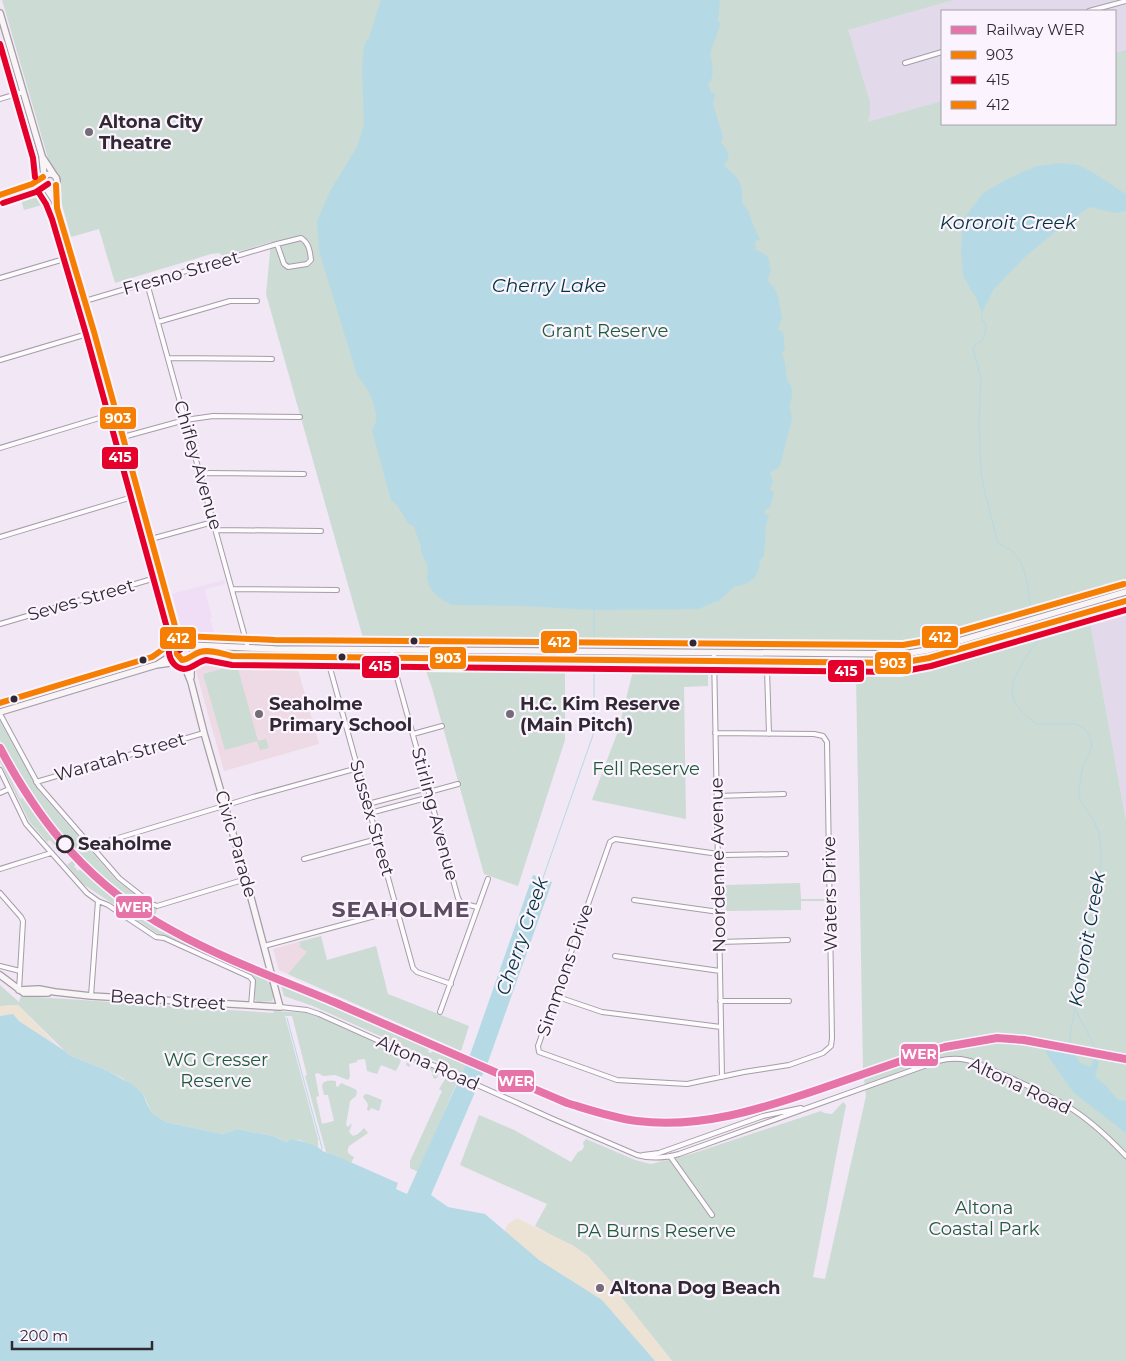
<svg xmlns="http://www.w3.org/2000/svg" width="1126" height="1361" font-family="Montserrat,sans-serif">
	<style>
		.built { fill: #efdef6 }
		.industrial { fill: #e2d9ea }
		.education { fill: #eddae4 }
		.green { fill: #ccdbd3 }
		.sand { fill: #ede3d5 }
		.water { fill: #b6dae5 }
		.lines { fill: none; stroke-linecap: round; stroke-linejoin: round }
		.stream { stroke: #b6dae5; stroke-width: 1 }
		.street-casing { stroke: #a59da8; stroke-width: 6 }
		.secondary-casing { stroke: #a59da8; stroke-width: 8 }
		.street { stroke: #fdfbfe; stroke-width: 4 }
		.secondary { stroke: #f9f5f6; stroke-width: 5.5 }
		.bus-1-casing { stroke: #fbf3fd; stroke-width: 10 }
		.bus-2-casing { stroke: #fbf3fd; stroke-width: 10 }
		.bus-3-casing { stroke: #fbf3fd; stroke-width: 10 }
		.bus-1 { stroke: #f57e03; stroke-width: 6 }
		.bus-2 { stroke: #e4002b; stroke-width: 6 }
		.bus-3 { stroke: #f57e03; stroke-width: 6 }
		.rail-1-casing { stroke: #fbf3fd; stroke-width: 11 }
		.rail-1 { stroke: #e774a9; stroke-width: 8 }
		.poi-dot { fill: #746c77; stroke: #fbf3fd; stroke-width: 2 }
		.bus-dot { fill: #302933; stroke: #fbf3fd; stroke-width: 2 }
		.stop-dot { fill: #fbf3fd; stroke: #302933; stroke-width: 2.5 }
		.labels { text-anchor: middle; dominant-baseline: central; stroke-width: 4.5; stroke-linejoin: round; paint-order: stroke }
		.poi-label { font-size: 18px; font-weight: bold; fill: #302933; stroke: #fbf3fd; text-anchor: start }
		.street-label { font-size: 18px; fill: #302933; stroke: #fbf3fd }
		.park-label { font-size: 18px; fill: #1d5d38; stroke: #fbf3fd }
		.stop-label { font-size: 18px; font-weight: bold; fill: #302933; stroke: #fbf3fd; text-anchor: start }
		.water-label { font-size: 19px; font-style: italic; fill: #00353d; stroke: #fbf3fd }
		.district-label { font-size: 22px; font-weight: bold; letter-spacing: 1px; fill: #5c4c61; stroke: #fbf3fd }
		.line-badge { stroke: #fbf3fd; stroke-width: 2 }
		.badge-label { font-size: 14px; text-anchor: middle; font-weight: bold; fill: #fff }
	</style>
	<rect width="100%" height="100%" fill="#f1e7f5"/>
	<path class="built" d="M 224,580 L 225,584 L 206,589 L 205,592 L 212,617 L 210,618 L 217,643 L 201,642 L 188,639 L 183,634 L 172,594 Z
		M 0,740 L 12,763 L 32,791 L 30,795 L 44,815 L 61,836 L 80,856 L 119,892 L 154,918 L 156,915 L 189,934 L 266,970 L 270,983 L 268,983 L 263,976 L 160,931 L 117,903 L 117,899 L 102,886 L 103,885 L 63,846 L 30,803 L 20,799 L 0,755 Z"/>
	<path class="industrial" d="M 954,0 L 1126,0 L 1126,51 L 1115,54 L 1115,11 L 942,11 L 942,101 L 867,123 L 848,30 Z
		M 1126,612 L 1126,821 L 1090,622 Z"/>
	<path class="education" d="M 217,662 L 296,663 L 319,744 L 224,771 L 195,668 Z
		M 298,942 L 301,944 L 300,946 L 307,952 L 300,980 L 279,970 L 273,949 Z"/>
	<path class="green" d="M 2,0 L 954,0 L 848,30 L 870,102 L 870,113 L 868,122 L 942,101 L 942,124 L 1115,124 L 1115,53 L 1126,50 L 1126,588 L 1094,598 L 1093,597 L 924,647 L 906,650 L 861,651 L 365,645 L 266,294 L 271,242 L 223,256 L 219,253 L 211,254 L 115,283 L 99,229 L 71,237 L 59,194 L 61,183 L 59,175 L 50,165 Z
		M 26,194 L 41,200 L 42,205 L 24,210 L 20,196 Z
		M 1126,595 L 1126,598 L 1036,624 L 1037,621 Z
		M 167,620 L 169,620 C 173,633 176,642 168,654 L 167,653 L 161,631 L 169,628 Z
		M 1090,622 L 1126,821 L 1126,1361 L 672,1361 L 621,1297 L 619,1291 L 588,1256 L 572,1245 L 555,1237 L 535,1226 L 547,1204 L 460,1165 L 479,1115 L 514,1130 L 571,1162 L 578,1152 L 582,1150 L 584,1147 L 583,1143 L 586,1139 L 635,1160 L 651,1164 L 691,1154 L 821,1111 L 824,1113 L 832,1114 L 843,1102 L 846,1105 L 813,1277 L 825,1279 L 866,1096 L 863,1069 L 856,675 L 915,672 L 928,670 Z
		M 1031,623 L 1032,625 L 922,657 L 900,660 L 854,659 L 857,657 L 903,656 L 918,655 L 975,639 L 975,640 Z
		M 224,650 L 352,652 L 364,653 L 243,653 L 224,651 Z
		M 447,652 L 645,654 L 661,657 L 458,655 L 452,655 Z
		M 237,665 L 258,741 L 266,739 L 269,748 L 260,750 L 257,741 L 225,750 L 203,674 Z
		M 424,665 L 565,670 L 565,740 L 518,886 L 484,874 L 432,688 Z
		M 634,667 L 708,668 L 708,686 L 684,687 L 686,819 L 592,800 L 618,731 Z
		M 0,720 L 39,791 L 116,880 L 152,907 L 157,909 L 155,917 L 154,918 L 119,892 L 80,856 L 61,836 L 30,795 L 32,791 L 28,792 L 0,740 Z
		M 0,755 L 20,799 L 23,798 L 25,802 L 30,804 L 29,805 L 30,808 L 56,843 L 54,845 L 50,840 L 47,842 L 29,821 L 0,762 Z
		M 73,860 L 76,863 L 74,866 L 78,871 L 81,869 L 93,879 L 94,879 L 117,899 L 117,903 L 160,931 L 263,976 L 264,975 L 266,976 L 268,983 L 270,983 C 271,989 275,996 272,1001 L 258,1002 L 255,1000 C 253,989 259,982 250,973 L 166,936 L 158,934 L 83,884 L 67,865 Z
		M 800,883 L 801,899 L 825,899 L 825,901 L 801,901 L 801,910 L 726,911 L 725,885 Z
		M 321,936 L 327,960 L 376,946 L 388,994 L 469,1026 L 461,1051 L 288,974 L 307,952 L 299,946 L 301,944 L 298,942 Z
		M 0,985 L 19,1002 L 21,996 L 273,1013 L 274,1011 L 310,1013 L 399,1052 C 404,1058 399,1065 396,1071 L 381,1065 L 377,1074 L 367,1071 L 365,1059 L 357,1060 L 357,1062 L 349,1064 L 350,1077 L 348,1080 L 335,1075 L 323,1076 L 318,1073 L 315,1074 L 319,1096 L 316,1097 L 322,1124 L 334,1121 L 328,1095 L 324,1095 L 322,1086 L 323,1083 C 326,1080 331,1080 336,1081 L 336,1086 L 338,1087 L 341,1083 L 355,1089 L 357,1091 L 356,1096 L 350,1101 L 346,1125 L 348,1127 L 351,1124 L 352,1124 L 349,1132 L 353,1136 L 358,1134 L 364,1128 L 368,1133 L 349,1146 C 346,1152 348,1154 354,1157 L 351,1163 L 332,1154 L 326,1152 L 305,1076 L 307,1075 L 292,1016 L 285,1016 L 318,1139 L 318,1147 C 304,1144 302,1136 286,1142 L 273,1136 L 237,1129 L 222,1134 L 166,1122 L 152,1113 L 143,1094 L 122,1078 L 108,1071 L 69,1055 L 18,1005 L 0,1006 Z
		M 281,985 L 429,1049 L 428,1052 L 431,1053 L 432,1051 L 456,1061 L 467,1062 L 461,1074 L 436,1061 L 313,1006 L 284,996 Z
		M 412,1058 L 436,1068 L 439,1073 L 437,1078 L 434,1079 L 431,1070 L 410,1061 L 410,1067 L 407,1066 L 406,1064 L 409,1060 Z
		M 447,1076 L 455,1078 L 458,1080 L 418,1172 L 410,1168 L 410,1161 L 442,1091 L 439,1089 Z
		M 367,1094 L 382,1100 L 379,1111 L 371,1108 L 369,1111 L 367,1110 L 368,1104 L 363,1097 L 364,1095 Z"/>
	<path class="sand" d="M 18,1005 L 58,1046 L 19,1021 L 17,1018 L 7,1015 L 0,1016 L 0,1006 Z
		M 517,1218 L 555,1237 L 572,1245 L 588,1256 L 619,1291 L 621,1297 L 672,1361 L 655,1361 L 504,1232 L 508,1224 Z"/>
	<path class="water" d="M 381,0 L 720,0 L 718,21 L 720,23 L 720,26 L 710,53 C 711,57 714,71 712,76 C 712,79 710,81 708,84 L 711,92 L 715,94 L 713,103 L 723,137 L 721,143 C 727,148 732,157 725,163 L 724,166 C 739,178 743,182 742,203 L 749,212 L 752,222 L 760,240 L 755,241 L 756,250 L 768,256 L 771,272 L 769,275 L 768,280 L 770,284 L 773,286 L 778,295 L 782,319 L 778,328 L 780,331 L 783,332 L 785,349 L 782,354 C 786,362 785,370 787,379 C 788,384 789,381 791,386 C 793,392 792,400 789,406 L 791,412 L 792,419 L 780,466 L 770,473 L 773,481 L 770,489 L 774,493 L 770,508 L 765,510 L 765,514 L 769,515 L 766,525 L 764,556 L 759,562 L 760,566 L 755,577 L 748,583 L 734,587 L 720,600 L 698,609 L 594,610 L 523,606 L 452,605 L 441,599 L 431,590 L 427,580 L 428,569 L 427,564 L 421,552 L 421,547 L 414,527 L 408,523 L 397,505 L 391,500 L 372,431 C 373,427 376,424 376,420 C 377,411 370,391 364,385 C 362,381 359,379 357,375 L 319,251 L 317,221 L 330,191 L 357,147 L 364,125 L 362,66 L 364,46 L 366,41 L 369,38 Z
		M 1061,163 L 1078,165 L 1092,172 L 1126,194 L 1126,211 L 1115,213 L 1090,207 L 1067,222 L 1025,257 L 994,289 L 982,313 L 976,297 L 972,292 L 963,275 L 961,252 L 963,220 L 983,193 L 1007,179 L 1037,166 Z
		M 533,875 L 552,882 L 488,1062 L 431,1195 L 448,1207 L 485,1214 L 539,1260 L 602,1300 L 655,1361 L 0,1361 L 0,1016 L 13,1014 L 19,1021 L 65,1051 L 69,1055 L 108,1071 L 133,1085 L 143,1094 L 146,1102 L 152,1113 L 166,1122 L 222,1134 L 237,1129 L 273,1136 L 286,1142 L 292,1139 L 305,1142 L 318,1147 L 322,1151 L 332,1154 L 398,1183 L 396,1189 L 407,1194 L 470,1055 Z
		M 1045,1046 L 1075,1054 L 1080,1063 L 1091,1067 L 1094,1058 L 1099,1062 L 1095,1077 L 1105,1085 L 1118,1100 L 1126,1101 L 1126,1133 L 1074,1093 L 1049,1058 L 1045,1049 Z"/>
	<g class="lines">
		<path class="stream" d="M 982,314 L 982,320 C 989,325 985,332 983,340 L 975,345 L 973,348 L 981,378 L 979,421 L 981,472 L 984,489 L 998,543 C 1003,546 1008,548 1012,551 C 1030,567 1027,596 1032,618
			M 1035,629 L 1038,640 C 1028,656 1008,678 1013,697 C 1015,707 1029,718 1036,724 L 1076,724 L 1084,728 L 1090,737 L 1092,747 L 1082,769 L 1079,791 L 1080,800 L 1094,821 L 1099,833 L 1101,849 L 1100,885 L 1071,1029 L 1069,1053
			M 594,645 L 594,610
			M 543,878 L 593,735 L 594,727 L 594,665
			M 1076,1011 L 1095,1047 L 1097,1060
			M 287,1018 L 322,1148 L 321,1151"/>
		<g class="street-casing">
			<path id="street" d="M 1089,11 L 1126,1
				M 905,63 L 942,52
				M 0,99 L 23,92
				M 0,278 L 71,257
				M 147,283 L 248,648
				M 85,301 L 277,244 L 301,238 C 309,243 310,251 311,260 L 307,264 L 288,267 L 284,264 L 277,244
				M 158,322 L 230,301 L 257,301
				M 168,358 L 272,359
				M 0,360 L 94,332
				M 123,437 L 185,420 L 213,416 L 300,417
				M 0,448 L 116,413
				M 200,474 L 210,473 L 304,474
				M 216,530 L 321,531
				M 0,537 L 139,495
				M 151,539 L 213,522
				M 232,589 L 337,590
				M 0,624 L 162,576
				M 392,650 L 393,663 L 458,898 L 461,903 L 477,907
				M 714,653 L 722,1077
				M 328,657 L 330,668 L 413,968 L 417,972 L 451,984
				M 746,662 L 754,669 L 842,671 L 848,670 L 847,663
				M 767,669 L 769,734
				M 0,714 L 39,786 L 119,878 L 152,904 L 157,906 L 246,879
				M 715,733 L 814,734 L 823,736 L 827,742 L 832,1038 L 831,1046 L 823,1053 L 789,1065 L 744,1072 L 687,1084 L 617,1080 L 539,1052 L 538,1046 L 610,842 L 615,839 L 725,855 L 786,854
				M 413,734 L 442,726
				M 0,770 L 26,824 L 87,893 L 98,901 L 108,905 L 156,937 L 164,938 L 250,977 L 253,981 L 251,1006
				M 36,782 L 204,733
				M 429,792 L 458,784
				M 0,793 L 9,789
				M 717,796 L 784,794
				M 368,804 L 428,788
				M 370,813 L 430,797
				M 93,848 L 105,842 L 253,797 L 358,768
				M 304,859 L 377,839
				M 0,869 L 51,853
				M 0,893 L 21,917 L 23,921 L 19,990
				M 634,900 L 719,912
				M 719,942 L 788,940
				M 264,946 L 397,910
				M 615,956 L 720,971
				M 0,966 L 20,971
				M 91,996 L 98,901
				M 555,996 L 602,1012 L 721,1027
				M 720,1001 L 789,1001
				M 280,1007 L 307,1010 L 319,1014 L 553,1119 L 637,1155 C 651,1159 665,1158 679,1154 L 938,1061 C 966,1054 980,1065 1004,1075 C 1026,1085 1047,1094 1067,1106 C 1089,1119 1108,1137 1126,1156
				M 440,1012 L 488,879
				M 643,1155 L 659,1153 L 763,1116 L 801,1108
				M 670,1156 L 712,1215"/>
		</g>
		<g class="secondary-casing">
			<path id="secondary" d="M 0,13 L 42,156 L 44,176
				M 43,158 L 54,175
				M43 181a7 7 0 1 1 14 0a7 7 0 1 1-14 0Z
				M 56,185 L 57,205
				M 46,188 L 54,200 L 60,216 L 94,332 L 175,626 L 180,636 L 187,645
				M 0,195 L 32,184 L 43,177
				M 175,628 L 175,637 L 178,648
				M177 652a8 8 0 1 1 16 0a8 8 0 1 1-16 0Z
				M 188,645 L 275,649 L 904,654 L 928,650 L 952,643 L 1126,592
				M 192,656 L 204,651 L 232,656 L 900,663 L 929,658 L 1126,601
				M 158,664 L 166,659 L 178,649
				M 191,677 L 191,657
				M 0,712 L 156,665 L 177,662 L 182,660
				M 0,975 L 24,993 L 48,993
				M 19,990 L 39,989 L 55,992 L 91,996 L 280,1007 L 246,879 L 204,733 L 191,682 L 182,660"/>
		</g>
		<use href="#street" class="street"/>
		<use href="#secondary" class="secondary"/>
		<g class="bus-1-casing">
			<path id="bus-1" d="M 56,185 L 57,208 L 94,332 L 175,626 L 177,654 L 182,660 C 190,659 193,654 200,652 C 210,649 223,654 232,656 L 900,663 L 929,658 L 1126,601
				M 0,195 L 32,184 L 43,177"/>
		</g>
		<g class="bus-2-casing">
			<path id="bus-2" d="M 0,44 L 33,158 L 35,177
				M 39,193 L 46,204 L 52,219 L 86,334 L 167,628 L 173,641 L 180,650
				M 3,203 L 36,192 L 48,184
				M 187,636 C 186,636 180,636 179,637 C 163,641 167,667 184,669 C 193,669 198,661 206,660 L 232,665 L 900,672 L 931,666 L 1126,610"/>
		</g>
		<g class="bus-3-casing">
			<path id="bus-3" d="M 0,703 L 152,657 C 162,651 172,640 182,636 L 275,640 L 903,645 L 926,641 L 1124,584"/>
		</g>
		<use href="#bus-1" class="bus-1"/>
		<use href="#bus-2" class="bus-2"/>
		<use href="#bus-3" class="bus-3"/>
		<g class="rail-1-casing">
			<path id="rail-1" d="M 0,748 C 42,827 92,887 171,930 C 223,959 279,979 334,1002 C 412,1036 489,1070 567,1103 C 590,1110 613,1118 637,1121 C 700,1129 761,1109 820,1089 C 854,1077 887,1066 921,1054 L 945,1047 L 997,1038 L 1024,1040 L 1126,1059"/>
		</g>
		<use href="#rail-1" class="rail-1"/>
	</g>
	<g class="poi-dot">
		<circle cx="89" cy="132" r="5"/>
		<circle cx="259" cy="714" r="5"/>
		<circle cx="510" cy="714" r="5"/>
		<circle cx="600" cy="1288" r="5"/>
	</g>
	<g class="bus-dot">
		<circle cx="414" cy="641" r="4.5"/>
		<circle cx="693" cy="643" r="4.5"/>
		<circle cx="342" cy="657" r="4.5"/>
		<circle cx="143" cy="660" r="4.5"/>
		<circle cx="14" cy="699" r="4.5"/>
	</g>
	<circle class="stop-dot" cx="65" cy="844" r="8"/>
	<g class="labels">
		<g class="poi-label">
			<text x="99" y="122">Altona City<tspan x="99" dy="21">Theatre</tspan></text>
			<text x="269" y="704">Seaholme<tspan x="269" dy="21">Primary School</tspan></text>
			<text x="520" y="704">H.C. Kim Reserve<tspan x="520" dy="21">(Main Pitch)</tspan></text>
			<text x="610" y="1288">Altona Dog Beach</text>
		</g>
		<g class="street-label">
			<text transform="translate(181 273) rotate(-16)">Fresno Street</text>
			<text transform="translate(198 465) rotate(74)">Chifley Avenue</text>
			<text transform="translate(81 600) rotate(-16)">Seves Street</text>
			<text transform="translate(120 757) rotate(-16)">Waratah Street</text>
			<text transform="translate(435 814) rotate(75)">Stirling Avenue</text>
			<text transform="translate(372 818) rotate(74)">Sussex Street</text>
			<text transform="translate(236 844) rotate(74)">Civic Parade</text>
			<text transform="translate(718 865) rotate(-91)">Noordenne Avenue</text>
			<text transform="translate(830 894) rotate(-91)">Waters Drive</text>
			<text transform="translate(565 970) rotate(-71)">Simmons Drive</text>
			<text transform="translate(168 1000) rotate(4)">Beach Street</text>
			<text transform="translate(428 1063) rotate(24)">Altona Road</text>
			<text transform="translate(1020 1086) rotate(25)">Altona Road</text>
		</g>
		<g class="park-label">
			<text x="605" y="331">Grant Reserve</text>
			<text x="646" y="769">Fell Reserve</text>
			<text x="216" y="1060">WG Cresser<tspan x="216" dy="21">Reserve</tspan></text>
			<text x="984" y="1208">Altona<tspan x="984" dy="21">Coastal Park</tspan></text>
			<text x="656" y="1231">PA Burns Reserve</text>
		</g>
		<g class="stop-label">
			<text x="78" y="844">Seaholme</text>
		</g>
		<g class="water-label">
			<text x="1008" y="222">Kororoit Creek</text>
			<text x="549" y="285">Cherry Lake</text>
			<text transform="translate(522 936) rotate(-71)">Cherry Creek</text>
			<text transform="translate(1087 939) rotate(-80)">Kororoit Creek</text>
		</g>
		<g class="district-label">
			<text x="401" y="909">SEAHOLME</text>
		</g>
	</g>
	<g class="line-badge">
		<rect x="99" y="406" width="38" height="24" rx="5" fill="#f57e03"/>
		<rect x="101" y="446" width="38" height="24" rx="5" fill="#e4002b"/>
		<rect x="921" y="625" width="38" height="24" rx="5" fill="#f57e03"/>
		<rect x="159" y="626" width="38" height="24" rx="5" fill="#f57e03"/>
		<rect x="540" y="630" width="38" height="24" rx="5" fill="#f57e03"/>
		<rect x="429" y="646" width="38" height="24" rx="5" fill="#f57e03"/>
		<rect x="874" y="651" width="38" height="24" rx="5" fill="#f57e03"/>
		<rect x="361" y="655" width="39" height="24" rx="5" fill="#e4002b"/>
		<rect x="827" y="659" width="38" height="24" rx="5" fill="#e4002b"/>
		<rect x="115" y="895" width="38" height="24" rx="5" fill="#e774a9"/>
		<rect x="900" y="1043" width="39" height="24" rx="5" fill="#e774a9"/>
		<rect x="497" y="1069" width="38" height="24" rx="5" fill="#e774a9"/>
	</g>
	<g class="badge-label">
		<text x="118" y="423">903</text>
		<text x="120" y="462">415</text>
		<text x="940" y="642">412</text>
		<text x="178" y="643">412</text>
		<text x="559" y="647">412</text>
		<text x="448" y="663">903</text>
		<text x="893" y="668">903</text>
		<text x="380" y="671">415</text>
		<text x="846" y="676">415</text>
		<text x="134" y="912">WER</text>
		<text x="919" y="1059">WER</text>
		<text x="516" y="1086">WER</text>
	</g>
	<rect x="941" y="10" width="175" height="115" fill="#fbf3fd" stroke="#aaa2ac"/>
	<rect x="951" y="26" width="25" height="8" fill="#e774a9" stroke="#aaa2ac"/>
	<text x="986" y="35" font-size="15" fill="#302933">Railway WER</text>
	<rect x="951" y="51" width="25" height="8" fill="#f57e03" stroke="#aaa2ac"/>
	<text x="986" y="60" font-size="15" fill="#302933">903</text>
	<rect x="951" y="76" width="25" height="8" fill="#e4002b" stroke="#aaa2ac"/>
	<text x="986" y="85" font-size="15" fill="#302933">415</text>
	<rect x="951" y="101" width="25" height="8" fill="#f57e03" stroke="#aaa2ac"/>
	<text x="986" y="110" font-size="15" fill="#302933">412</text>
	<path d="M12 1341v8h140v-8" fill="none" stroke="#302933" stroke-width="2.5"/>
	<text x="20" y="1341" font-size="15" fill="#302933" stroke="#fbf3fd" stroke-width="4" paint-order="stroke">200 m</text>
</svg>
